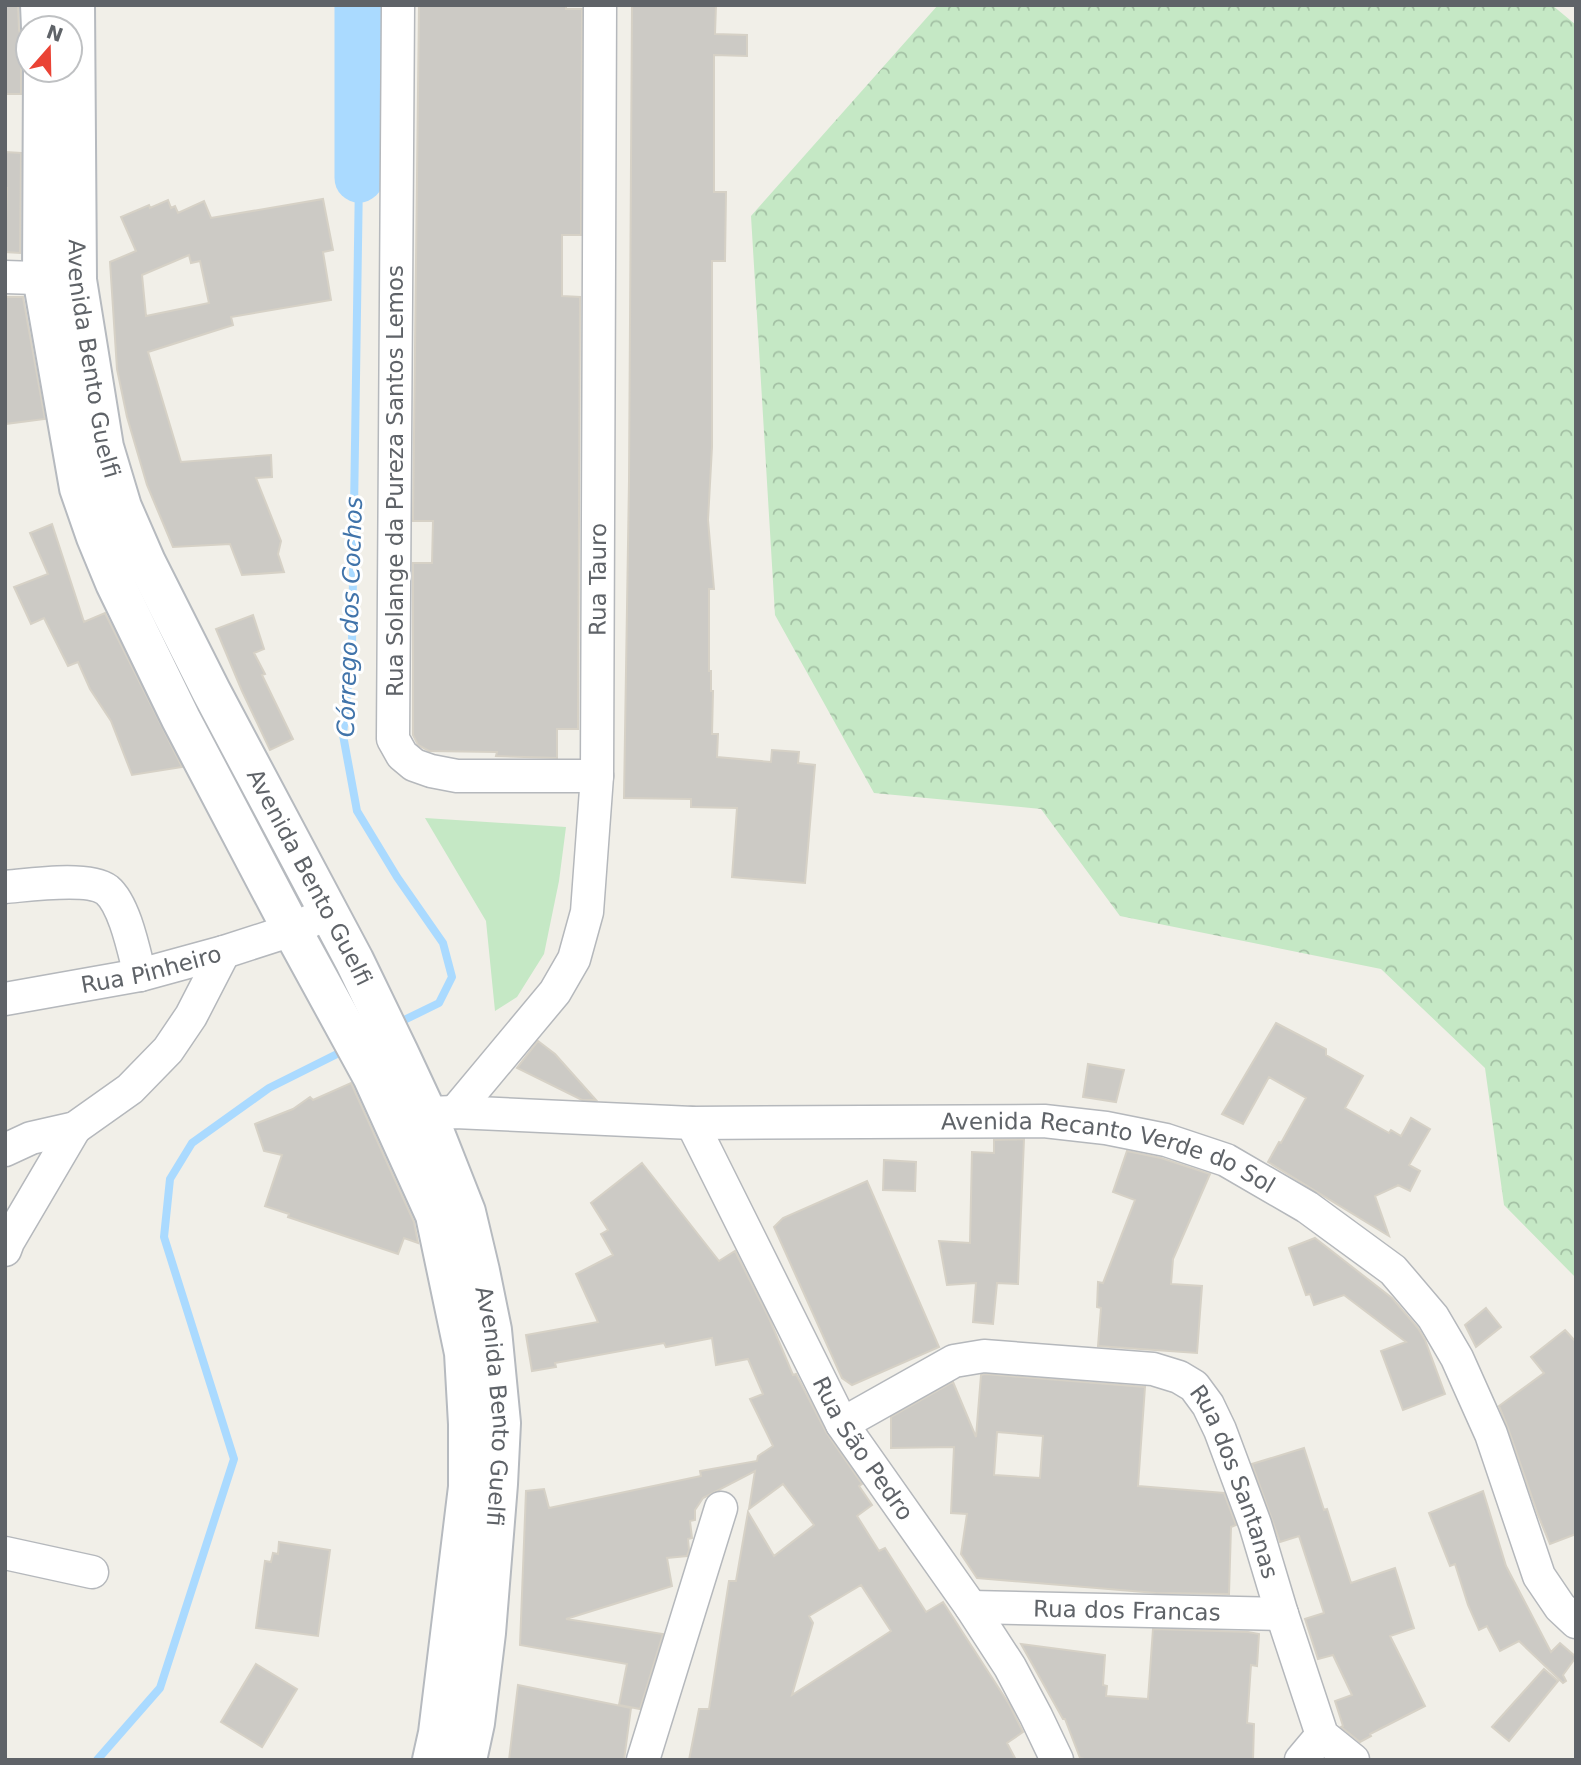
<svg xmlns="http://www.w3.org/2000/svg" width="1581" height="1765" font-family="'DejaVu Sans',sans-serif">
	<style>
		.forest { fill: url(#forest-crowns) }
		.green { fill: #c5e8c5 }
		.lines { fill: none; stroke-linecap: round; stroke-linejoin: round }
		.stream { stroke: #aadaff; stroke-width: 8 }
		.river { stroke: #aadaff; stroke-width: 49 }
		.building { fill: #cccac5; stroke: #d6d1c6; stroke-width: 2; fill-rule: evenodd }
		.minor-casing { stroke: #b5b8bc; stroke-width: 35 }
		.secondary-casing { stroke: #b6babf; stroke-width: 42 }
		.minor { stroke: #fff; stroke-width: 32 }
		.secondary { stroke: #fff; stroke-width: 38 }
		.labels { text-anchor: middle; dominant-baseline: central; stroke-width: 6; stroke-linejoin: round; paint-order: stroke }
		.street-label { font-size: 23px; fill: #5f6368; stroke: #fff }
		.water-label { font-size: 24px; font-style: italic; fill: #4174aa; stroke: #fff }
	</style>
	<defs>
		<pattern id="forest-crowns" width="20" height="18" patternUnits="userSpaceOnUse" patternTransform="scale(1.75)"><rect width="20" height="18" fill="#c5e8c5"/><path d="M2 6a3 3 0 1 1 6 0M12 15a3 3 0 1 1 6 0" fill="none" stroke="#a3c0a4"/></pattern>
	</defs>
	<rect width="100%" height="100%" fill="#f1efe8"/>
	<path class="forest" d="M 938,5 L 1552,5 L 1576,25 L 1576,1278 L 1504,1205 L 1485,1068 L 1381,969 L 1120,916 L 1041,809 L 874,793 L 775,615 L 751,216 Z"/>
	<path class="green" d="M 425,818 L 566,827 L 559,881 L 544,954 L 517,997 L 495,1011 L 486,921 Z"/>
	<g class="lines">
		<path class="stream" d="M 359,178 L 352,644 L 343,735 L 357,811 L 397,877 L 443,943 L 452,977 L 439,1003 L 396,1024
			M 97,1760 L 160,1688 L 234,1459 L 164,1237 L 170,1179 L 192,1143 L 269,1088 L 347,1049"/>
		<path class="river" d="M 359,5 L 359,178"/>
	</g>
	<path class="building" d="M 5,5 L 18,5 L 19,30 L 22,39 L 28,45 L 28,55 L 24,60 L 21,69 L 21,94 L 5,94 Z
		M 419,5 L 566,5 L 566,9 L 582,9 L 581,235 L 562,235 L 562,296 L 580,297 L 578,729 L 557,729 L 557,758 L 496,756 L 497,752 L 429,751 L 418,745 L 413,735 L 413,563 L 432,563 L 433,521 L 413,521 Z
		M 632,5 L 716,5 L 715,34 L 747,35 L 747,56 L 714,55 L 714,192 L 726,192 L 725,261 L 712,261 L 712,447 L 708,520 L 714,589 L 709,589 L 709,671 L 711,671 L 711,691 L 713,691 L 712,734 L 718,734 L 717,757 L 771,762 L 772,750 L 799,752 L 798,763 L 815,765 L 805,883 L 732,877 L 737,808 L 691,807 L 691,799 L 624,798 L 629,481 Z
		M 5,152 L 21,153 L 20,253 L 5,252 L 7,188 L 5,188 Z
		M 323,199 L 333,250 L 323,252 L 331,300 L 231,317 L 233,325 L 148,352 L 181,462 L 271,455 L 272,477 L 256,478 L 281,541 L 278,554 L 284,572 L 242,575 L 230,544 L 173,547 L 147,485 L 127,417 L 117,369 L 110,262 L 136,251 L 121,217 L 149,205 L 150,208 L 168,200 L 171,208 L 175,206 L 178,213 L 204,201 L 211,218 ZM 189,255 L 191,263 L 200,261 L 209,303 L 146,316 L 142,275 Z
		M 5,297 L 23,297 L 45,419 L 5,424 Z
		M 52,524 L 84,622 L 105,613 L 182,767 L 132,775 L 111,721 L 90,689 L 78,662 L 68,666 L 44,618 L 31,624 L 14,587 L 48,574 L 30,533 Z
		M 253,615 L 264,649 L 254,653 L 265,674 L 262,675 L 293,739 L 270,750 L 242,691 L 216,629 Z
		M 1276,1023 L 1326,1049 L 1326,1055 L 1363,1076 L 1345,1108 L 1389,1133 L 1391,1130 L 1401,1136 L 1411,1118 L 1430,1129 L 1409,1165 L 1420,1171 L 1410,1191 L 1398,1185 L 1397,1186 L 1375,1196 L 1389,1236 L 1268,1162 L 1279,1142 L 1281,1143 L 1306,1098 L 1269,1077 L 1243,1124 L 1222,1114 Z
		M 538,1041 L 555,1054 L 596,1100 L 582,1100 L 517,1068 Z
		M 1088,1064 L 1124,1070 L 1116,1102 L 1083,1097 Z
		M 351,1083 L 414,1222 L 418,1243 L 404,1238 L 398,1254 L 288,1217 L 289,1214 L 265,1206 L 282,1155 L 264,1151 L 255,1124 L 293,1109 L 310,1097 L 313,1100 Z
		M 1024,1139 L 1018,1284 L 997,1283 L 993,1324 L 973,1322 L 976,1283 L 947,1285 L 939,1241 L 970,1243 L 972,1152 L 994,1153 L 994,1140 Z
		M 1127,1151 L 1161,1158 L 1210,1174 L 1173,1259 L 1171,1284 L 1202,1286 L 1197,1353 L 1098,1346 L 1101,1308 L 1097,1307 L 1098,1282 L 1103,1283 L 1135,1200 L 1113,1192 Z
		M 884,1160 L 916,1162 L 915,1191 L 883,1190 Z
		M 642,1163 L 719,1261 L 735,1251 L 769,1318 L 793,1375 L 796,1374 L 826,1432 L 862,1484 L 859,1486 L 872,1505 L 857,1516 L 879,1551 L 885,1548 L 926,1612 L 943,1602 L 1009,1704 L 1023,1732 L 1007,1743 L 1016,1760 L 689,1760 L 699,1709 L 709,1709 L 729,1581 L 736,1581 L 748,1512 L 774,1556 L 814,1525 L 783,1484 L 749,1509 L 755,1471 L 703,1498 L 695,1510 L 695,1520 L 690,1521 L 692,1538 L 688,1539 L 689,1550 L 687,1556 L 667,1558 L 672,1586 L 566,1619 L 663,1634 L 640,1709 L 619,1705 L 627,1664 L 520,1645 L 526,1491 L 544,1489 L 549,1508 L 701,1476 L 700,1471 L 757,1461 L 758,1456 L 773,1446 L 750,1399 L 763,1394 L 748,1359 L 716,1365 L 712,1338 L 666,1347 L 664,1343 L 555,1363 L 556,1367 L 532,1371 L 526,1335 L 598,1322 L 576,1274 L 613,1255 L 601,1234 L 608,1230 L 591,1203 ZM 861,1585 L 891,1631 L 792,1695 L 813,1623 L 809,1616 Z
		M 867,1181 L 939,1347 L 852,1385 L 842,1378 L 774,1227 L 783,1218 Z
		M 1315,1238 L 1392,1298 L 1418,1328 L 1425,1340 L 1445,1394 L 1403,1410 L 1381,1351 L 1406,1342 L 1344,1295 L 1314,1305 L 1310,1294 L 1306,1295 L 1289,1248 Z
		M 1486,1308 L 1501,1327 L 1476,1347 L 1465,1325 Z
		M 1565,1330 L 1576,1342 L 1576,1534 L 1550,1544 L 1538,1515 L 1508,1428 L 1499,1406 L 1544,1373 L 1531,1357 Z
		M 985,1374 L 1145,1387 L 1138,1486 L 1224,1493 L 1236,1525 L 1231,1527 L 1229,1594 L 1156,1593 L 977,1578 L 961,1554 L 967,1514 L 951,1513 L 954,1447 L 891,1448 L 891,1417 L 953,1382 L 976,1437 L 981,1375 ZM 997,1432 L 1043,1436 L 1040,1478 L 994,1475 Z
		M 1304,1448 L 1324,1510 L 1327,1509 L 1351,1583 L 1395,1568 L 1414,1628 L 1390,1636 L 1425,1706 L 1370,1734 L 1371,1736 L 1360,1742 L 1341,1727 L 1343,1726 L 1335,1701 L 1352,1695 L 1333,1655 L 1318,1659 L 1305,1619 L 1324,1613 L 1299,1536 L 1280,1542 L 1252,1464 Z
		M 1483,1491 L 1506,1566 L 1551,1652 L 1560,1643 L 1576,1657 L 1563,1675 L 1566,1681 L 1563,1683 L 1519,1641 L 1500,1651 L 1487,1626 L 1479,1630 L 1468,1605 L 1455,1564 L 1450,1566 L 1429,1513 Z
		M 279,1542 L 330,1550 L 318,1636 L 256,1628 L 265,1561 L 271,1562 L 273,1553 L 278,1554 Z
		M 1153,1629 L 1248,1632 L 1259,1634 L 1257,1666 L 1251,1665 L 1247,1723 L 1254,1724 L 1253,1760 L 1089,1760 L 1080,1758 L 1065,1719 L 1063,1719 L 1021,1644 L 1105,1655 L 1103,1685 L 1107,1686 L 1106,1696 L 1148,1699 Z
		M 256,1664 L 297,1689 L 262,1747 L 221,1722 Z
		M 1544,1669 L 1558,1681 L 1509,1741 L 1492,1727 Z
		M 518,1685 L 631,1708 L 624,1760 L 509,1760 Z"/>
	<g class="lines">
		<g class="minor-casing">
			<g id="minor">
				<path d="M 398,5 L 393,739 L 402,755 L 414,765 L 431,771 L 457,776 L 597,776"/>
				<path d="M 5,277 L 67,279"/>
				<path d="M 5,887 C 29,885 88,876 107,890 C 125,905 134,952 140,975"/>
				<path id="s1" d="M 5,999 L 140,975 L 224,952 L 292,930 L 329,912"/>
				<path id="s2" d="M 455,1112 L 555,992 L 574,959 L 587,912 L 597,776 L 600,5"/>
				<path id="s3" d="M 408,1121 L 427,1113 L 455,1112 L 692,1123 L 1044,1121 L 1106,1128 L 1166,1140 L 1226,1160 L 1307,1207 L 1393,1270 L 1433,1317 L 1457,1358 L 1491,1434 L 1539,1576 L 1560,1607 L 1576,1622"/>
				<path id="s4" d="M 692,1123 L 842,1424 L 971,1607 L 1010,1667 L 1036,1716 L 1057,1760"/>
				<path d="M 5,1150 L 31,1138 L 75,1128 L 130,1089 L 168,1050 L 191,1016 L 224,952"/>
				<path d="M 5,1250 L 8,1242 L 75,1128"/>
				<path id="s5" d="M 842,1424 L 954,1361 L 984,1356 L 1153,1369 L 1179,1377 L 1194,1386 L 1208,1405 L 1220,1430 L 1255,1524 L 1282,1614 L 1322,1735 L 1353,1760"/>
				<path d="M 5,1553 L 92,1572"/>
				<path id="s6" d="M 971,1607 L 1282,1614"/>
				<path d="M 643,1760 L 721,1508"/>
				<path d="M 1301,1760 L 1322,1735"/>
			</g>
		</g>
		<g class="secondary-casing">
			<g id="secondary">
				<path d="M 40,5 L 41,28"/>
				<path id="s7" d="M 75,5 L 77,280 L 104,447 L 122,507 L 146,562 L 211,691 L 354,960 L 399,1053 L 427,1113 L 466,1212 L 480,1271 L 492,1330 L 501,1423 L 498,1484 L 486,1633 L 475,1723 L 467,1760"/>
				<path d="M 43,70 L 42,277 L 79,488 L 96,537 L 115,583 L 181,719 L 292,930 L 372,1076 L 435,1215 L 464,1353 L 468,1424 L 468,1487 L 438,1733 L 432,1760"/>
			</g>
		</g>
		<use href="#minor" class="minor"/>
		<use href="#secondary" class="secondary"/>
	</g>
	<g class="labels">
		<g class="street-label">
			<text stroke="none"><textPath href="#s7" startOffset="355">Avenida Bento Guelfi</textPath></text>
			<text transform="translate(395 481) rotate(-90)">Rua Solange da Pureza Santos Lemos</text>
			<text stroke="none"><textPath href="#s2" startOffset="576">Rua Tauro</textPath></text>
			<text stroke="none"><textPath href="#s7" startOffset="922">Avenida Bento Guelfi</textPath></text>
			<text stroke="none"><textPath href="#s1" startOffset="149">Rua Pinheiro</textPath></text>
			<text stroke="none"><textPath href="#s3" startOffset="707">Avenida Recanto Verde do Sol</textPath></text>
			<text stroke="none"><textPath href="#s7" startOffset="1489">Avenida Bento Guelfi</textPath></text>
			<text stroke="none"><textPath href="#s4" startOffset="368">Rua São Pedro</textPath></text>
			<text stroke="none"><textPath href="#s5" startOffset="478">Rua dos Santanas</textPath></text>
			<text stroke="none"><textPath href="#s6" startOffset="156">Rua dos Francas</textPath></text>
		</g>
		<g class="water-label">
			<text transform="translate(350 617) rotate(-88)">Córrego dos Cochos</text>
		</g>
	</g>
	<rect width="1581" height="1765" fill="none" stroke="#5f6368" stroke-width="14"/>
	<g transform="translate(49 49) rotate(20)"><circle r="33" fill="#ffffff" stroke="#bfc1c3" stroke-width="2"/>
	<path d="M0-5L12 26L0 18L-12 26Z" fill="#ea4335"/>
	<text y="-10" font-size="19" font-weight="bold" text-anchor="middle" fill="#5f6368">N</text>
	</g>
</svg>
